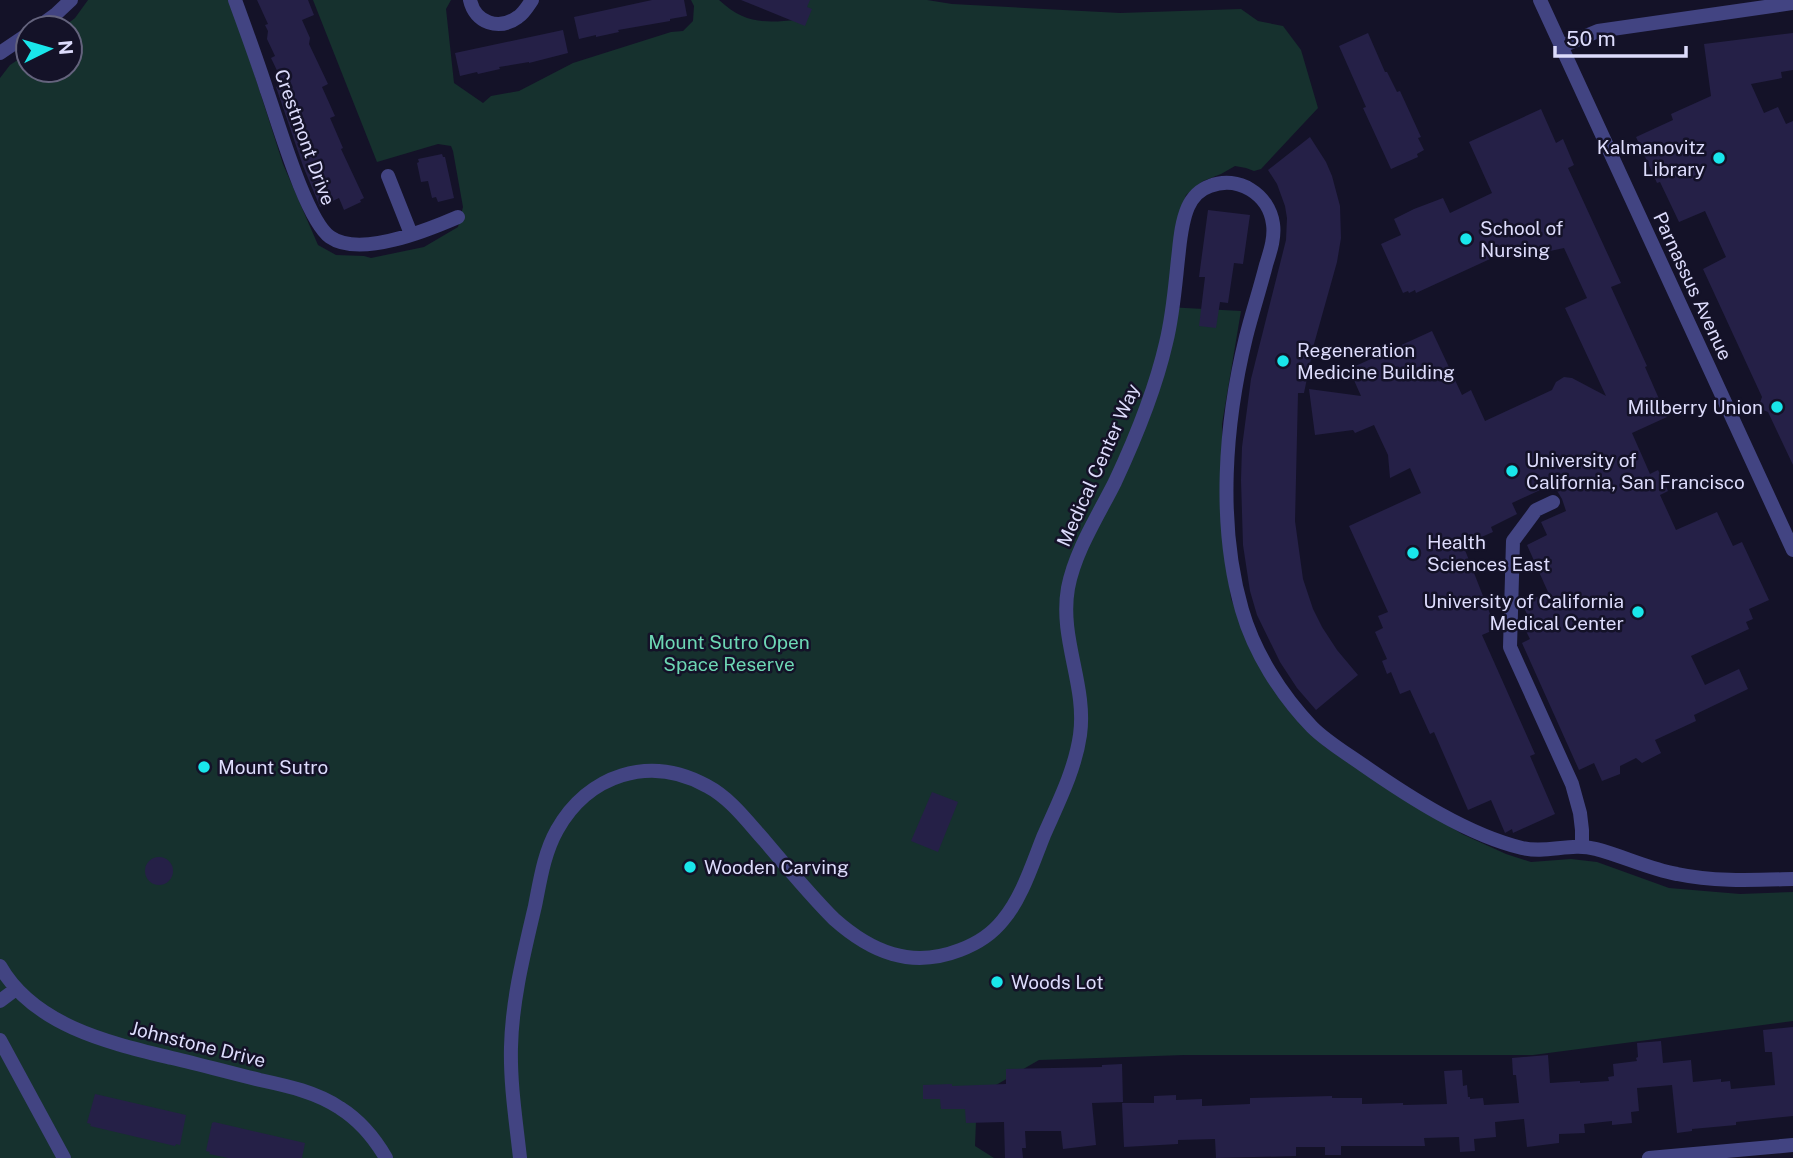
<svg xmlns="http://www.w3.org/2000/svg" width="1793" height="1158" font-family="'Public Sans',sans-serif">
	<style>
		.green { fill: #16312e }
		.building { fill: #252047 }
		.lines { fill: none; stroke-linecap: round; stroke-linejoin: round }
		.minor { stroke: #424482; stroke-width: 14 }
		.tertiary { stroke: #424482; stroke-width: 14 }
		.poi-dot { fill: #19e6eb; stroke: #141228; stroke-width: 2.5 }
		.labels { text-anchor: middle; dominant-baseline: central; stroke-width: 5; stroke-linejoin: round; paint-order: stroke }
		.street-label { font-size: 19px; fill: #dddcfc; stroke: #141228 }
		.poi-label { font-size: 19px; fill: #dddcfc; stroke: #141228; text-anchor: start }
		.park-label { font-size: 19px; fill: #6dd7b4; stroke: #141228 }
	</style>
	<rect width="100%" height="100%" fill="#141228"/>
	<path class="green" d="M 88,0 L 228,0 L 238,23 L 283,164 L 318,245 L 336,255 L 364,256 L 371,258 L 424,247 L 458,227 L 463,207 L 453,151 L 451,146 L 438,144 L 377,162 L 313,0 L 451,0 L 446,9 L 454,83 L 483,103 L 491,96 L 519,91 L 573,63 L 671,32 L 683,31 L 693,21 L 694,6 L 691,0 L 719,0 C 745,24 764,23 797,20 L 809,0 L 927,0 L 952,4 L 1120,13 L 1241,9 L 1258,21 L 1283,26 L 1301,50 L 1318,108 L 1261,169 L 1254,171 L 1246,168 L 1235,166 L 1221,174 L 1203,181 L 1186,195 L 1177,223 L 1167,307 L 1241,311 L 1222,424 L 1226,558 L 1231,599 L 1255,653 L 1287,709 L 1325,747 L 1462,834 L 1506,854 L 1531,862 L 1571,859 L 1597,862 L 1669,888 L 1740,894 L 1793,892 L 1793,1021 L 1533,1055 L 1184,1055 L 1039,1060 L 977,1096 L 975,1146 L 994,1158 L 0,1158 L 0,78 L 10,65 L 28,53 L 28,70 L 70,70 L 70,28 L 62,28 L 75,18 Z"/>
	<path class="building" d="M 257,0 L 308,0 L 314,15 L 302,20 L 310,38 L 309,44 L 328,84 L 322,87 L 335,116 L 330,118 L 343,148 L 341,149 L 364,198 L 360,200 L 361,202 L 344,210 L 339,198 L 320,207 L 303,166 L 276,87 L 283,83 L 271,58 L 275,56 L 267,39 L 268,31 L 265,25 L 268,24 Z
		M 652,0 L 684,0 L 687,16 L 670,19 L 670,21 L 618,30 L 619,32 L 596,37 L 596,35 L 579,39 L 574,17 Z
		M 741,0 L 810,0 L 807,7 L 812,9 L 805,26 Z
		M 563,30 L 568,53 L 529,63 L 529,62 L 499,67 L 500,69 L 478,74 L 477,72 L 460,76 L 455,53 Z
		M 1368,33 L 1385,72 L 1387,72 L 1397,92 L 1400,91 L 1421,137 L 1418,138 L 1424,150 L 1417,154 L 1418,157 L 1391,169 L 1363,108 L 1366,107 L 1339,46 Z
		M 1793,33 L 1793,70 L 1781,72 L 1782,78 L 1751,84 L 1764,113 L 1778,107 L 1786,124 L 1793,121 L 1793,465 L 1768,412 L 1758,408 L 1762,397 L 1703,269 L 1726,257 L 1705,211 L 1679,222 L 1660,182 L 1657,183 L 1636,137 L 1673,120 L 1671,114 L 1711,96 L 1704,44 Z
		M 1541,109 L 1556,143 L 1563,139 L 1574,165 L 1568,168 L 1621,283 L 1611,287 L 1647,366 L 1645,367 L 1667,417 L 1632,433 L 1650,474 L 1658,470 L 1663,480 L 1668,491 L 1660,495 L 1676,530 L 1717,512 L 1733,546 L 1742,542 L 1769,600 L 1749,609 L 1753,619 L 1746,622 L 1749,629 L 1691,656 L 1705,685 L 1739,669 L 1748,689 L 1694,715 L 1696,721 L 1655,740 L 1661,753 L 1642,763 L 1636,758 L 1620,766 L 1620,774 L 1602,781 L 1594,763 L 1579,770 L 1522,643 L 1530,639 L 1520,619 L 1527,614 L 1522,604 L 1548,592 L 1527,545 L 1547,535 L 1541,522 L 1566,511 L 1562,499 L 1553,484 L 1512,503 L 1517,514 L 1491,527 L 1493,532 L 1463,545 L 1496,629 L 1482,635 L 1535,754 L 1530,756 L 1555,814 L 1513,833 L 1512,829 L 1505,833 L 1491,800 L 1468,810 L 1434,732 L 1430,734 L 1410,690 L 1400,694 L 1391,672 L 1387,674 L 1382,661 L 1387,659 L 1375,632 L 1383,628 L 1378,616 L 1388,612 L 1349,526 L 1421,493 L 1410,468 L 1390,478 L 1388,455 L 1374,425 L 1355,433 L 1353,430 L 1315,435 L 1309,389 L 1361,396 L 1349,369 L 1432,331 L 1462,395 L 1471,390 L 1485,421 L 1552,390 L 1556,382 L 1564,377 L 1572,378 L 1606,396 L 1565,308 L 1587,298 L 1564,248 L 1541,253 L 1520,251 L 1514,248 L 1416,293 L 1415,290 L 1409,293 L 1408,291 L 1403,293 L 1381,244 L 1401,235 L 1394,219 L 1414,209 L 1443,198 L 1450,213 L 1492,193 L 1469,142 Z
		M 1310,137 L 1326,162 L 1332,176 L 1340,206 L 1341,238 L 1337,262 L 1314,344 L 1304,393 L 1298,393 L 1295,521 L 1303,579 L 1313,609 L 1322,627 L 1337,650 L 1358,675 L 1316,710 L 1297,688 L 1280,662 L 1257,615 L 1250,591 L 1243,545 L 1241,480 L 1242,447 L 1251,379 L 1286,240 L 1287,218 L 1285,206 L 1277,184 L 1268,170 Z
		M 442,154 L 443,157 L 445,157 L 454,198 L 438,202 L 436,197 L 432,198 L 428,181 L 421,182 L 417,163 L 419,162 L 418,159 Z
		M 1208,210 L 1250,215 L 1243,264 L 1234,263 L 1228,303 L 1220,302 L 1216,328 L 1199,326 L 1205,277 L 1199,277 Z
		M 932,792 L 958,802 L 938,852 L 911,841 Z
		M145 871a14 14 0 1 1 28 0a14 14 0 1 1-28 0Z
		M 1793,1027 L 1793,1116 L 1736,1122 L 1736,1125 L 1692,1129 L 1692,1131 L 1677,1133 L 1672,1085 L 1637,1088 L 1639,1111 L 1631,1112 L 1632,1123 L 1612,1125 L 1612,1121 L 1584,1124 L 1585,1133 L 1559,1134 L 1559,1143 L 1527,1147 L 1524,1119 L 1495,1122 L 1496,1137 L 1474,1139 L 1475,1151 L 1460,1152 L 1459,1137 L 1424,1138 L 1425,1146 L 1341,1146 L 1341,1155 L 1325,1155 L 1325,1147 L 1296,1147 L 1296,1156 L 1216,1158 L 1215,1139 L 1178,1140 L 1178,1144 L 1124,1147 L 1122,1103 L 1154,1103 L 1154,1096 L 1176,1095 L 1176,1100 L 1202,1099 L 1202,1106 L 1250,1104 L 1250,1098 L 1332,1096 L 1332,1098 L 1362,1098 L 1362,1104 L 1403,1103 L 1403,1105 L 1447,1104 L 1444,1071 L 1462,1070 L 1463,1086 L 1467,1085 L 1468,1097 L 1470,1097 L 1470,1099 L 1483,1098 L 1484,1105 L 1519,1103 L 1516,1075 L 1513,1075 L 1512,1058 L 1548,1055 L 1550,1083 L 1580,1081 L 1580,1083 L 1609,1081 L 1608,1077 L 1614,1076 L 1613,1064 L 1637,1061 L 1636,1058 L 1638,1057 L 1637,1043 L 1661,1041 L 1663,1063 L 1691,1060 L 1693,1082 L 1721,1079 L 1721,1082 L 1730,1081 L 1731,1089 L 1775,1085 L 1772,1052 L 1765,1052 L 1763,1030 Z
		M 1122,1064 L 1123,1102 L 1092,1103 L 1096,1145 L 1063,1149 L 1061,1131 L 1025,1131 L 1026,1148 L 1022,1148 L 1023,1158 L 1005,1158 L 1004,1122 L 966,1123 L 965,1109 L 941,1109 L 940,1099 L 923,1099 L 923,1085 L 952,1084 L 952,1086 L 1006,1084 L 1006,1069 L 1102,1067 L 1102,1065 Z
		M 95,1094 L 186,1115 L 180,1145 L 176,1144 L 175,1146 L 90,1126 L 91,1124 L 87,1123 Z
		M 214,1122 L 305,1143 L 302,1158 L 228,1158 L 209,1154 L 210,1152 L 206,1151 L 212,1123 Z"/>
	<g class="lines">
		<path class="minor" d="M 235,0 C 246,30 257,60 267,91 C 278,122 306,220 330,237 C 360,258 428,230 458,217
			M 470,0 C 475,23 499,31 518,17 C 524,13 528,6 532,0
			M 37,28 L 55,15 L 71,0
			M 1562,46 L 1598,31 L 1793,3
			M 0,53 L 28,34
			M 388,176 L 411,234
			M 1553,502 L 1536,510 L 1513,541 L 1510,647 L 1572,784 L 1580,813 L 1582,830 L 1582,846
			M 0,966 C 34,1026 110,1043 172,1058 C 202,1065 231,1073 260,1080 C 288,1086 316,1092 340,1108 C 359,1120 375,1139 386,1158
			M 0,1001 L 16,989
			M 0,1040 L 64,1158
			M 520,1158 C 516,1121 510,1084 511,1047 C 512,1000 524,953 535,906 C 540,881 544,853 557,830 C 588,775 649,754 707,786 C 730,798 747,821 764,840 C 787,867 809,894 834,919 C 871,952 911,969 960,950 C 976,944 992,934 1003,920 C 1022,898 1033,862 1044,835 C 1058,803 1075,770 1080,735 C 1087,685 1059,639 1068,588 C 1075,551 1098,516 1115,482 C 1136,437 1155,391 1166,343 C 1173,315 1175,287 1178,259 C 1180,242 1181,223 1188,207 C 1193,196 1199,190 1210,186 C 1238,175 1269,194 1273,224 C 1275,238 1270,252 1266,265 C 1260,289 1252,313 1246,337 C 1225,423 1217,523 1242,610 C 1254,652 1281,695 1312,727 C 1327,742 1346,753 1363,765 C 1409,797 1468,835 1522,848 C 1547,854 1571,842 1596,849 C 1623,856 1649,869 1677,874 C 1715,882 1754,880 1793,879
			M 1649,1158 L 1793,1145"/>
		<path class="tertiary" d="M 1540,0 L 1793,550"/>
	</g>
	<g class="poi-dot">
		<circle cx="1719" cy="158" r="7"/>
		<circle cx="1466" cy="239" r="7"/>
		<circle cx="1283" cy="361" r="7"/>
		<circle cx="1777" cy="407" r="7"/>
		<circle cx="1512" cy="471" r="7"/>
		<circle cx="1413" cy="553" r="7"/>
		<circle cx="1638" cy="612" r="7"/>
		<circle cx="204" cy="767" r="7"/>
		<circle cx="690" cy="867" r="7"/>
		<circle cx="997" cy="982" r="7"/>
	</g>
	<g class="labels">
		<g class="street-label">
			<text transform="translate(305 137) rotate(70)">Crestmont Drive</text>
			<text transform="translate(1693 286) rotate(65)">Parnassus Avenue</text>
			<text transform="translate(1098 465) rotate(-66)">Medical Center Way</text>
			<text transform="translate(198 1044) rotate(14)">Johnstone Drive</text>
		</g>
		<g class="poi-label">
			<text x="1705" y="147" text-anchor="end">Kalmanovitz<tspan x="1705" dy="22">Library</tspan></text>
			<text x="1480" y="228">School of<tspan x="1480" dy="22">Nursing</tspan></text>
			<text x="1297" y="350">Regeneration<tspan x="1297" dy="22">Medicine Building</tspan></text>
			<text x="1763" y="407" text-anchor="end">Millberry Union</text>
			<text x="1526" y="460">University of<tspan x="1526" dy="22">California, San Francisco</tspan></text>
			<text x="1427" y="542">Health<tspan x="1427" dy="22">Sciences East</tspan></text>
			<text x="1624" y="601" text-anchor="end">University of California<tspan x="1624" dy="22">Medical Center</tspan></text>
			<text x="218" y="767">Mount Sutro</text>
			<text x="704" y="867">Wooden Carving</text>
			<text x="1011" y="982">Woods Lot</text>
		</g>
		<g class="park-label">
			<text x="729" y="642">Mount Sutro Open<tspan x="729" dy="22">Space Reserve</tspan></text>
		</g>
	</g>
	<g transform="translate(49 49) rotate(85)"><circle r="33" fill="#141228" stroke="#64637d" stroke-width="2"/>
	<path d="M0-5L12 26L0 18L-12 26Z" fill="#19e6eb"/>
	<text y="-10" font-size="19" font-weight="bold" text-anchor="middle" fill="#dddcfc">N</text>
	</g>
	<path d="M1555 46v10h131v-10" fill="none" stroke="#dddcfc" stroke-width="3.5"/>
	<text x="1566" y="46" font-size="21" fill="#dddcfc" stroke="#141228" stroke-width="5" paint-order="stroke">50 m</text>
</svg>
